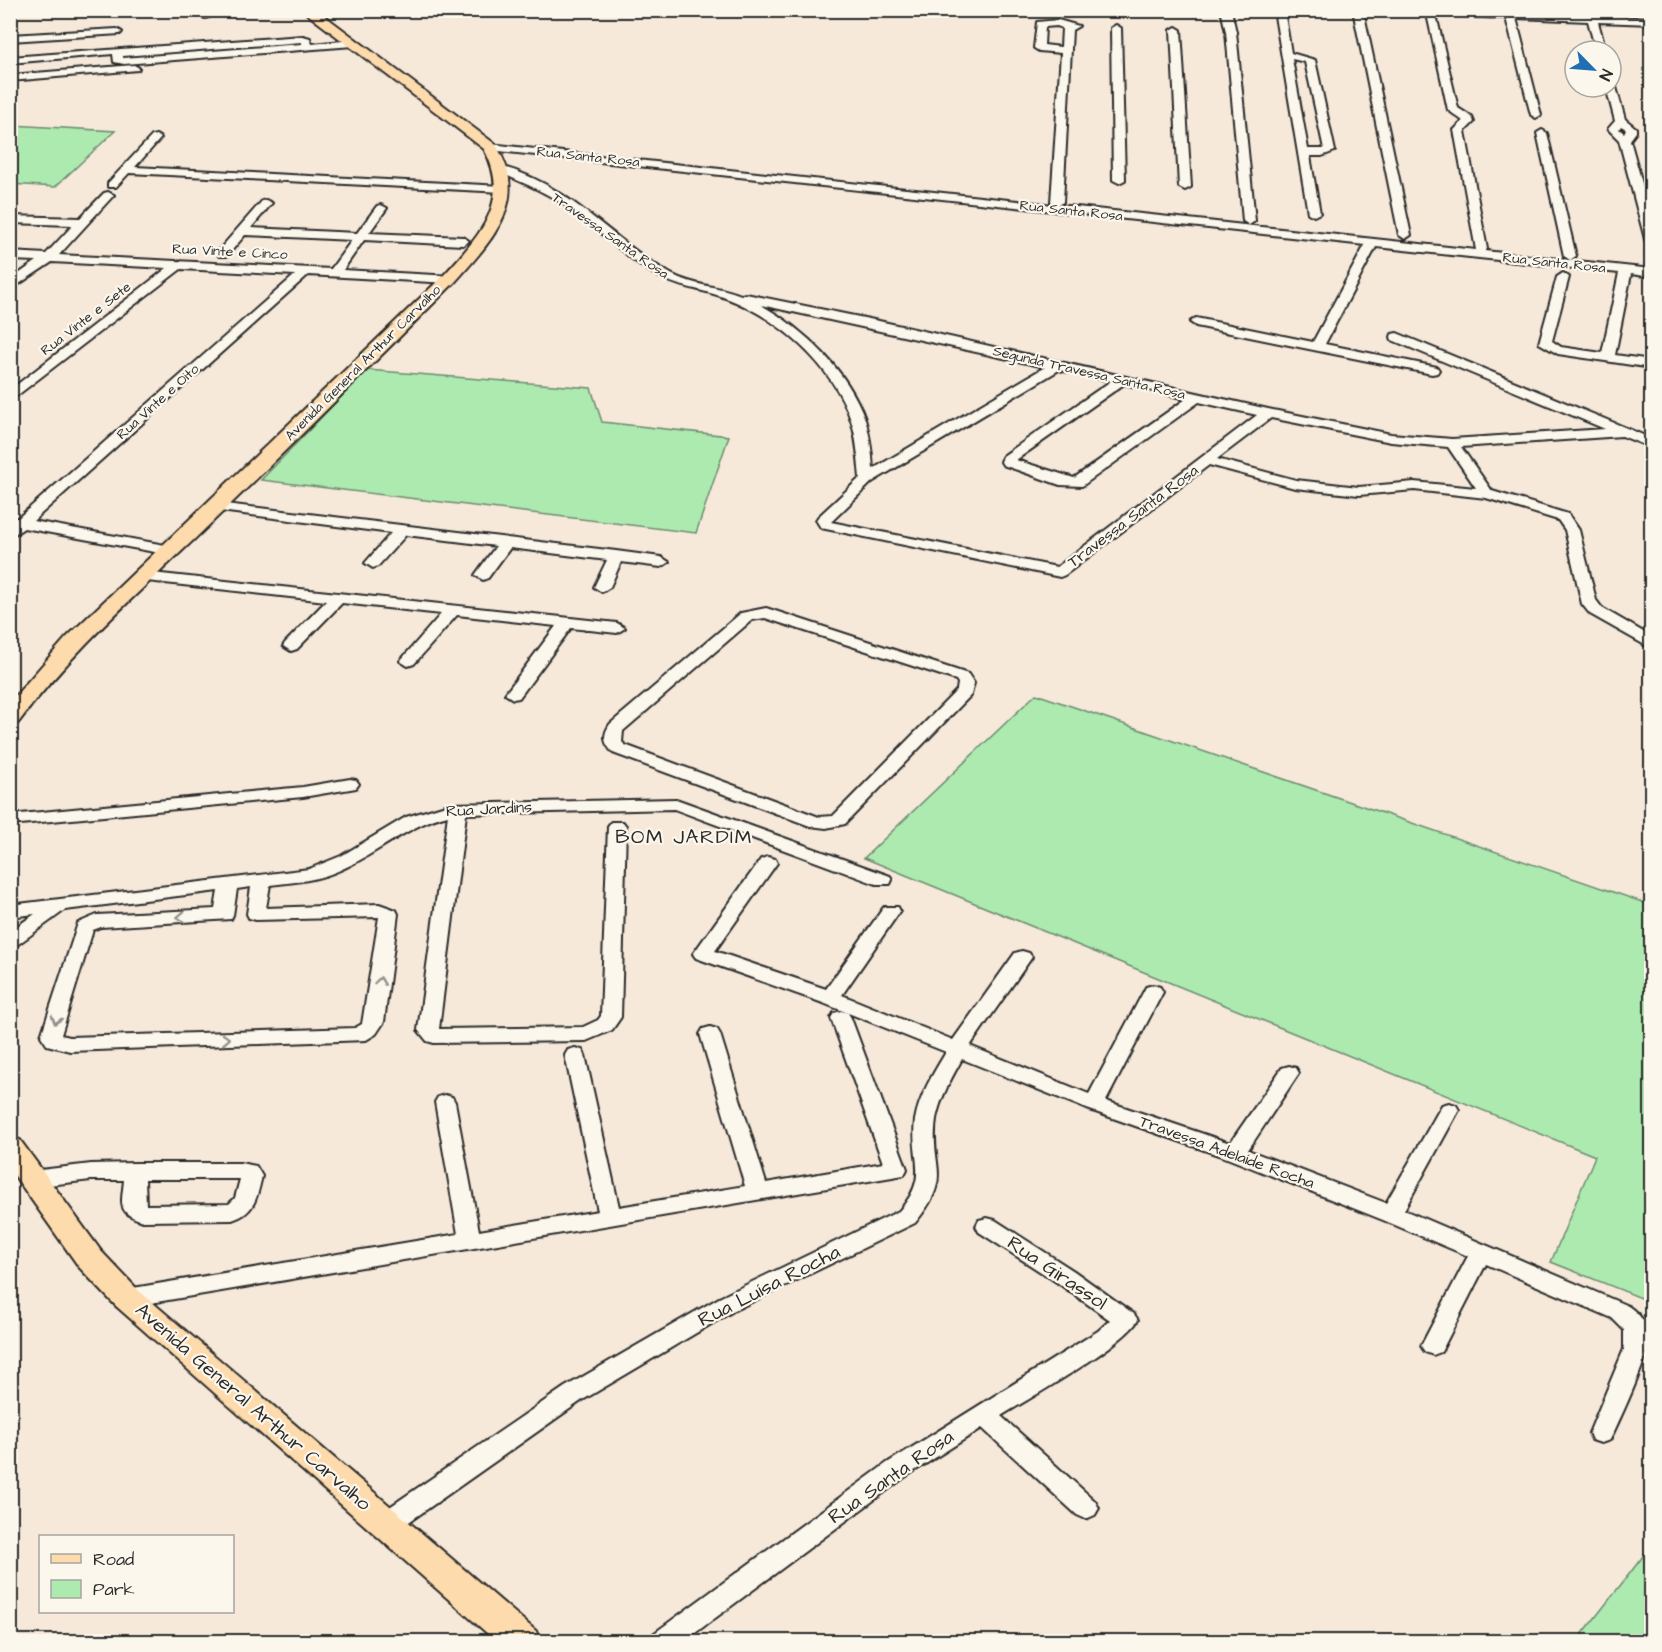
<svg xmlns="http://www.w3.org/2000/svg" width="1662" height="1652" font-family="'Architects Daughter',sans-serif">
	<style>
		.green { fill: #adeab0; stroke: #6c8a6e; stroke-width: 1.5 }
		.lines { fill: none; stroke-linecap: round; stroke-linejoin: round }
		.minor-casing { stroke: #2b2b2b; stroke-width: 4 }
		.major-casing { stroke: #2b2b2b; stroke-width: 4 }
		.minor { fill: #fbf7ec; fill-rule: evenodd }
		.major { fill: #fedbac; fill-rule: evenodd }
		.oneway { stroke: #93918c }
		.labels { text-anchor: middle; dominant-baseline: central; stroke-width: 4.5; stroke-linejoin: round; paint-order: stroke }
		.far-street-label { font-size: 14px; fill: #2b2b2b; stroke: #fbf7ec }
		.street-label { font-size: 16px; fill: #2b2b2b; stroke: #fbf7ec }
		.quarter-label { font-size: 20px; letter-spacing: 1.5px; fill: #2b2b2b; stroke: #fbf7ec }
		.near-street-label { font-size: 20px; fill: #2b2b2b; stroke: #fbf7ec }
	</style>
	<rect width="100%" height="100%" fill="#f6e9da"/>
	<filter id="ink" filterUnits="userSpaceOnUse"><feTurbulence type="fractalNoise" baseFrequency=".0167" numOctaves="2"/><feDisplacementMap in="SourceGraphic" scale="12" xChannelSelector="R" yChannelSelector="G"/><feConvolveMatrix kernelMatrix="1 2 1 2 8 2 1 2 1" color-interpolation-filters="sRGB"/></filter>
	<g filter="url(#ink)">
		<path class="green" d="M 10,125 L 11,125 L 115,131 L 55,187 L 11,184 Z
			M 367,370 L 591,388 L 602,422 L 729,436 L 696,533 L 261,480 Z
			M 1036,694 L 1651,905 L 1651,1302 L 1551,1262 L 1595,1156 L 864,858 Z
			M 1651,1546 L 1651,1641 L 1577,1641 Z"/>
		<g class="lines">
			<g class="minor-casing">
				<path id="minor" d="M 191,10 L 233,10 L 205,18 Z
					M 1221,10 L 1231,10 L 1236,32 L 1255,221 L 1249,225 L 1243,221 L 1226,32 Z
					M 1274,10 L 1284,10 L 1291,53 L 1315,60 L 1335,151 L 1322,156 L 1310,156 L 1320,213 L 1314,216 L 1308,213 ZM 1292,59 L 1305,62 L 1324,149 L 1308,149 Z
					M 1353,10 L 1363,10 L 1411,235 L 1405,239 L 1399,235 Z
					M 1392,10 L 1474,10 L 1652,18 L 1652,24 L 1598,22 L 1606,51 L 1596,51 L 1588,21 L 1516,18 L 1541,115 L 1536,118 L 1531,115 L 1506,18 L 1436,15 L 1458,108 L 1472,117 L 1474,122 L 1465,131 L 1487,249 L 1485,251 L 1652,269 L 1652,277 L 1631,274 L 1615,355 L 1652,360 L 1652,368 L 1558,354 L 1539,343 L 1557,277 L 1563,273 L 1569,277 L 1552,341 L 1561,347 L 1602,353 L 1619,273 L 1376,247 L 1325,344 L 1437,367 L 1439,370 L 1437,373 L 1432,374 L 1196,326 L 1190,322 L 1196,318 L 1313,342 L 1365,245 L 490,150 L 485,147 L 490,144 L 1054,205 L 1051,202 L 1061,53 L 1039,51 L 1034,48 L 1037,22 L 1058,20 L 1079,26 L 1072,30 L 1063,202 L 1058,205 L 1476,250 L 1454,130 L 1463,121 L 1448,110 L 1427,14 L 1396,13 ZM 1057,26 L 1062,28 L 1061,47 L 1044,45 L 1045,27 Z
					M 1116,25 L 1121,28 L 1125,180 L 1119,183 L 1113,180 L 1111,28 Z
					M 1176,27 L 1181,30 L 1191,187 L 1185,190 L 1179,187 L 1171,30 Z
					M 117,29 L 122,32 L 120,34 L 10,41 L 10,35 Z
					M 303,36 L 310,38 L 312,44 L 353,40 L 358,43 L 353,46 L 124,64 L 114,62 L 113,54 L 10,63 L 10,57 ZM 302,42 L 302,44 L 123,58 L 123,56 Z
					M 134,65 L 139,68 L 138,70 L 10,81 L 10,75 Z
					M 1611,84 L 1616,87 L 1625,119 L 1636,128 L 1636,132 L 1630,140 L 1652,219 L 1652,246 L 1646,243 L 1619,140 L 1608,129 L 1615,121 L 1606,87 L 1611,87 ZM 1621,126 L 1626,129 L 1624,133 L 1619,129 Z
					M 1542,130 L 1547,133 L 1576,256 L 1570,260 L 1564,256 L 1537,133 Z
					M 156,135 L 161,138 L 135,167 L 503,186 L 509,189 L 503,192 L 129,173 L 116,187 L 108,187 L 108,183 L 152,136 Z
					M 503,167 C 570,185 612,241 671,274 C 693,286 719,286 741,295 L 746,294 L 879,321 L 1268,409 L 1391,434 L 1452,439 L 1605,429 L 1392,340 L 1391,337 L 1392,334 L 1397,333 L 1629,429 L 1652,439 L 1652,448 L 1622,436 L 1461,447 L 1492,491 L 1568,514 L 1579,530 L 1596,600 L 1602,608 L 1652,637 L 1652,649 L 1590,614 L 1582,604 L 1565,530 L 1558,520 L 1486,498 L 1414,490 L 1359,495 L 1295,488 L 1209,465 L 1065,575 L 1060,577 L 821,528 L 816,520 L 818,517 L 860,478 C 858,458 857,438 851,420 C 833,365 777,316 723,297 C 698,288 674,287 651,272 C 622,254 599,230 572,210 C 550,194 524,183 499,172 L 497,170 ZM 761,305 L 1045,367 L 873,469 C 872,452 870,435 865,419 C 848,371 804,329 761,305 ZM 1059,370 L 1111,381 L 1003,456 L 1001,462 L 1003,465 L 1060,485 L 1082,486 L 1199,402 L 1257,415 L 1057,567 L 831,522 L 872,482 ZM 1124,384 L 1186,399 L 1074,478 L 1016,460 ZM 1271,418 L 1391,442 L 1448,447 L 1476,488 L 1414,482 L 1359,487 L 1296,480 L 1217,459 Z
					M 108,192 L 114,195 L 112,197 L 59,255 L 331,269 L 352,240 L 245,235 L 227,256 L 219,256 L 219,250 L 262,201 L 266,200 L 272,203 L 251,228 L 357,233 L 377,206 L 381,205 L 387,208 L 369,233 L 463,237 L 469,241 L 463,245 L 364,240 L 343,270 L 453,276 L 453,282 L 449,283 L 308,275 L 33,521 L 176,547 L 179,550 L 171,555 L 24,528 L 10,537 L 10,518 L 18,518 L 295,275 L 181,269 L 10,401 L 10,390 L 167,268 L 52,262 L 10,290 L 10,280 L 37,261 L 10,260 L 10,252 L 46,254 L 73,225 L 10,223 L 10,216 L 80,218 L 104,193 Z
					M 217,503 L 616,551 L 661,557 L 669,562 L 661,567 L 621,562 L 610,587 L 602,592 L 594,587 L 607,560 L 510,548 L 488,578 L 483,580 L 475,575 L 496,546 L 406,535 L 378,566 L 373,568 L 365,563 L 391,533 L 212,510 L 210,507 Z
					M 143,572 L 617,623 L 625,628 L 617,633 L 571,628 L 519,698 L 513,699 L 505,694 L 556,626 L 457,615 L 414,664 L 408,666 L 400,661 L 441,614 L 342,603 L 297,649 L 291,651 L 283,646 L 285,643 L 326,601 L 138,580 L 135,577 L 138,574 Z
					M 766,608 L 968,674 L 974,683 L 971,695 L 845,824 L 826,828 L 810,826 L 613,753 C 604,743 602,736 610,724 L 741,613 ZM 765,618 L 956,680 L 958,683 L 957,690 L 833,816 L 819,817 L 625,745 L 622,742 L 623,731 L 752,620 Z
					M 350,779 L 356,780 L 359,784 L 356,788 L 303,797 L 10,825 L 10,815 L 303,787 Z
					M 676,799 L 890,876 L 892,880 L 890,884 L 876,884 L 674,809 L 466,814 L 439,1029 L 583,1027 L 598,1020 L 601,1016 L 608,826 L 611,822 L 623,822 L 626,826 L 621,1017 L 612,1030 L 586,1041 L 434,1043 L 427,1041 L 418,1030 L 448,815 C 407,825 376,855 338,871 C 316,881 293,882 270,885 L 266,908 L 379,904 L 396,910 L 398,914 L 384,1022 L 376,1034 L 366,1040 L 70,1051 L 47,1045 L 41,1036 L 78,923 L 97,915 L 215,909 L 218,891 L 65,910 L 17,945 L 10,947 L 10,931 L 35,914 L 10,917 L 10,905 L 309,869 L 341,856 L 406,817 L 449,804 ZM 251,887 L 247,914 L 249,918 L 256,920 L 379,917 L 362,1024 L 355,1028 L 70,1037 L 61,1035 L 93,930 L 101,927 L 231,919 L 233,915 L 237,889 Z
					M 768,857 L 775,859 L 777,863 L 715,951 L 826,989 L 884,907 L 898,907 L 900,911 L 842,995 L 953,1040 L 1015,953 L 1022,951 L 1029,953 L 1032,957 L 970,1046 L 1089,1094 L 1146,987 L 1153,985 L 1160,987 L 1163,992 L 1106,1101 L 1230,1143 L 1282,1068 L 1289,1066 L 1296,1068 L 1299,1073 L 1248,1150 L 1386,1203 L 1442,1105 L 1449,1103 L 1456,1105 L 1459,1110 L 1404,1210 L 1628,1306 C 1638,1313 1648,1323 1649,1336 C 1651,1354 1619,1421 1610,1440 L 1601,1443 L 1592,1440 L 1589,1433 L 1624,1349 L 1624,1330 L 1612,1318 L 1486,1264 L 1441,1352 L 1433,1355 L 1425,1352 L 1421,1346 L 1468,1256 L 1383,1220 L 1227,1158 L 1087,1109 L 962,1059 C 952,1077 940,1098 936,1119 C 929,1168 955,1175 915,1223 L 735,1310 L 581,1401 L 396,1531 L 387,1534 L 378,1531 L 374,1523 L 378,1515 L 565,1387 L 719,1298 L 899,1211 C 931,1175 910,1160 915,1120 C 919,1096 934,1072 946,1052 L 823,1003 L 696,958 L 693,954 L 761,859 Z
					M 841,1011 L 848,1013 L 851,1018 L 907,1169 L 904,1175 L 127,1307 L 119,1304 L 116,1298 L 119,1292 L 127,1289 L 458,1234 L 435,1102 L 438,1097 L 445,1095 L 452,1097 L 455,1102 L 479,1231 L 598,1211 L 565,1055 L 568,1050 L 575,1048 L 582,1050 L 585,1055 L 619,1207 L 745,1186 L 700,1034 L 703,1029 L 710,1027 L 717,1029 L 720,1034 L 766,1183 L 883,1163 L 831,1018 L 834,1013 Z
					M 135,1163 L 240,1163 L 256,1166 L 262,1176 C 257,1197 255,1213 232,1220 L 143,1221 C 116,1213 122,1203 124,1180 L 91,1180 L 32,1187 L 24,1185 L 21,1179 L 24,1173 L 32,1171 L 91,1164 ZM 145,1179 L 240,1179 L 235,1198 L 229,1204 L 146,1205 Z
					M 987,1218 L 995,1220 L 1074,1271 L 1134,1314 L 1138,1320 C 1124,1345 1030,1398 1001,1416 L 1095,1501 L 1099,1508 L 1095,1515 L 1086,1519 L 1077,1515 L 982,1428 L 905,1477 L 683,1642 L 649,1642 L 653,1634 L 887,1463 L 1098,1331 L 1110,1320 L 1058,1283 L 979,1232 L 976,1226 L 979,1220 Z"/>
			</g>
			<g class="major-casing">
				<path id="major" d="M 302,10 L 317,10 L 495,144 C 532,200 492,240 455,282 C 372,364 291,446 208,526 C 142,590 73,649 18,723 L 10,725 L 10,702 L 66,638 L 443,276 C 478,237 513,203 484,149 Z
					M 10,1137 L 20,1140 L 101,1251 L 138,1290 L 536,1631 L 540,1642 L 497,1642 L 116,1306 L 79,1267 L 10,1169 Z"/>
			</g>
			<use href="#minor" class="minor"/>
			<use href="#major" class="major"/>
		</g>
		<defs><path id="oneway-chevron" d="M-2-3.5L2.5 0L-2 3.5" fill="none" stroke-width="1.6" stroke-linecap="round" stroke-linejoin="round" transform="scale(1.5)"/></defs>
		<g class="oneway">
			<use href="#oneway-chevron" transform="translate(181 917) rotate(178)"/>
			<use href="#oneway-chevron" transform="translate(380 981) rotate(-82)"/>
			<use href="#oneway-chevron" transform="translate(56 1020) rotate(107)"/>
			<use href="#oneway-chevron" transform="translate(226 1039) rotate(-2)"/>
		</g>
	</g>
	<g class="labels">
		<g class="far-street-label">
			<text transform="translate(588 157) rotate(6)">Rua Santa Rosa</text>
			<text transform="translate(1071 211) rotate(6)">Rua Santa Rosa</text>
			<text transform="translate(610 236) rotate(35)">Travessa Santa Rosa</text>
			<text transform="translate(230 252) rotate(3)">Rua Vinte e Cinco</text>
			<text transform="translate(1554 263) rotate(6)">Rua Santa Rosa</text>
			<text transform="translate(86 319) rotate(-38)">Rua Vinte e Sete</text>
			<text transform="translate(363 363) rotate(-45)">Avenida General Arthur Carvalho</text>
			<text transform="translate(1089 373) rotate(13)">Segunda Travessa Santa Rosa</text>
			<text transform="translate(158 402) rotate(-42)">Rua Vinte e Oito</text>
		</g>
		<g class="street-label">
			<text transform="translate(1133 516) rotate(-37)">Travessa Santa Rosa</text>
			<text transform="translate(489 809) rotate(-3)">Rua Jardins</text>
			<text transform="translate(1227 1152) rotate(20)">Travessa Adelaíde Rocha</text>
		</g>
		<g class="quarter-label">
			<text x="684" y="837">BOM JARDIM</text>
		</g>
		<g class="near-street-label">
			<text transform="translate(1057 1273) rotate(34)">Rua Girassol</text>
			<text transform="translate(769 1286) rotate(-27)">Rua Luísa Rocha</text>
			<text transform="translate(253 1407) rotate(41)">Avenida General Arthur Carvalho</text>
			<text transform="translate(891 1477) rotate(-35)">Rua Santa Rosa</text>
		</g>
	</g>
	<rect width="1662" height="1652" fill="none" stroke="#fbf7ec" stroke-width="36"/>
	<rect x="18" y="18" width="1626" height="1616" fill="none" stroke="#2b2b2b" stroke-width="2" filter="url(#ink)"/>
	<rect x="39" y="1535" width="195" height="78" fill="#fbf7ec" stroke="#a8a59f" stroke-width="1.5"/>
	<rect x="51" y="1554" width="30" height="9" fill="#fedbac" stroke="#a8a59f" stroke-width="1.5"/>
	<text x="93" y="1565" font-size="18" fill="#2b2b2b">Road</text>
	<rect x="51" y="1580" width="30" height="18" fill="#adeab0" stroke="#a8a59f" stroke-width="1.5"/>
	<text x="93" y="1595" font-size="18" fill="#2b2b2b">Park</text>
	<g transform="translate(1593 69) rotate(115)"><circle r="28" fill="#fbf7ec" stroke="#a8a59f" stroke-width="1.5"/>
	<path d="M0-4.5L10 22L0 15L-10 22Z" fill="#1f6fb2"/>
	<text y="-9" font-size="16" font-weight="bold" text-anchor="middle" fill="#2b2b2b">N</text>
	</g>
</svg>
